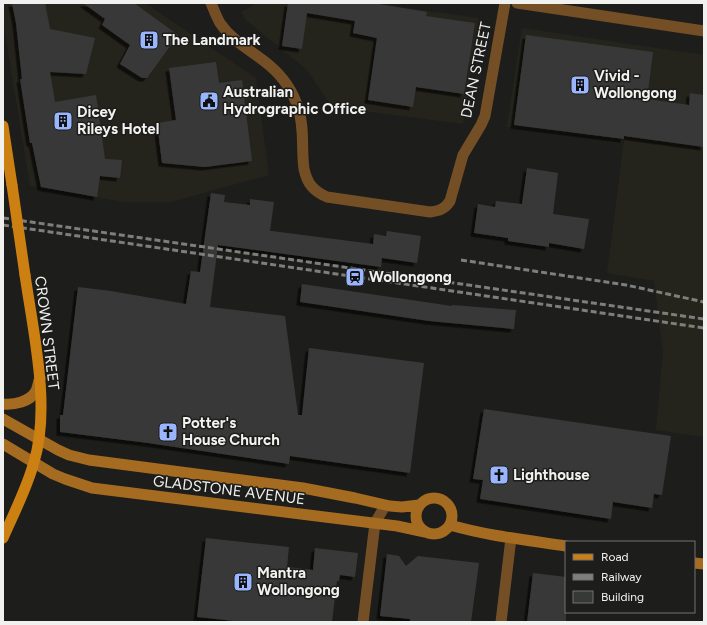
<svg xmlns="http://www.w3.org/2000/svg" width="707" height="625" font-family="Figtree,sans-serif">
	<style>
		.built { fill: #25241c }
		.building { fill: #373937; filter: url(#shadow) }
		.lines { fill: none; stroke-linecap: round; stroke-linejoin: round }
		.minor { stroke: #744f26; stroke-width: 11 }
		.tertiary { stroke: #744f26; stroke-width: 11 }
		.secondary { stroke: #a56b20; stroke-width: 11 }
		.primary { stroke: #cb8011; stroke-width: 11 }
		.rail { stroke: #7e7e7c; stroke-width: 3; stroke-dasharray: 6 3; stroke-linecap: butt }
		.primary-bridge { stroke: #cb8011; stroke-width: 11 }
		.labels { text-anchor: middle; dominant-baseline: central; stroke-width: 3; stroke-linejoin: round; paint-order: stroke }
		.poi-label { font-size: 15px; font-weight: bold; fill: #f1f1ef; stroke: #1d1d1b; text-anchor: start }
		.street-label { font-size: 15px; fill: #f1f1ef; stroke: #1d1d1b }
	</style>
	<defs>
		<filter id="shadow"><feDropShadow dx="-3.5" dy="3.5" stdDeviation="0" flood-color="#0009"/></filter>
	</defs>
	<rect width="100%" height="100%" fill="#1d1d1b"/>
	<path class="built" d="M 3,3 L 145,3 L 256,78 L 269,175 L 171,202 L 124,202 L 30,186 L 3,21 Z
		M 257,3 L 368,3 L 479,18 L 463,124 L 332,107 L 306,69 L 247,21 L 241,12 Z
		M 522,28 L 704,55 L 704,437 L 656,430 L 663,352 L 654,281 L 607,273 L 624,141 L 507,127 Z"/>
	<path class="building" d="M 12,3 L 45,3 L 50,29 L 95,38 L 86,74 L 50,72 L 55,102 L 96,95 L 105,159 L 122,160 L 120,178 L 100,176 L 97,197 L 41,187 L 32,143 L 30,143 L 20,79 L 22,79 L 16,23 Z
		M 83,3 L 134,3 L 178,35 L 147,78 L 142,78 L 120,64 L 130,45 L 102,25 L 105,19 Z
		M 288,3 L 373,3 L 427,12 L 426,16 L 475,23 L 464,94 L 416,87 L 413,107 L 368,100 L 377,38 L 353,33 L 355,21 L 307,13 L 302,49 L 282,46 Z
		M 526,35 L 653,52 L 647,99 L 689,105 L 690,93 L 704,95 L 704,147 L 624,136 L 624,139 L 514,125 Z
		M 216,62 L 219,83 L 242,80 L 252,161 L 205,167 L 162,163 L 157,123 L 176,120 L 169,68 Z
		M 527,168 L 558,173 L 553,214 L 589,219 L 584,249 L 549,243 L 549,247 L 508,241 L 508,238 L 474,233 L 478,204 L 495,207 L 496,201 L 522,204 Z
		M 211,193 L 225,195 L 224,202 L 250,205 L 250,199 L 274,202 L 270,231 L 272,231 L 373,244 L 374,234 L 386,236 L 387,231 L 421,236 L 417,263 L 382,258 L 381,267 L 218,245 L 210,307 L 285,316 L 298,415 L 302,415 L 309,348 L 424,363 L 410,473 L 290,456 L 289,464 L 148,443 L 60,432 L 60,415 L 63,415 L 78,287 L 111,291 L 186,304 L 191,271 L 200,272 Z
		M 302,284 L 452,306 L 452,305 L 516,310 L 514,329 L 429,321 L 300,302 Z
		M 484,409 L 671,436 L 662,495 L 654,494 L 652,508 L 613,502 L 611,519 L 480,499 L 483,480 L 473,479 Z
		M 206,538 L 289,547 L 287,567 L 313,570 L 315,548 L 358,553 L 355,577 L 340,575 L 339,581 L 337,581 L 332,622 L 244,622 L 197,617 Z
		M 387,554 L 399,556 L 406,566 L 418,556 L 479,563 L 471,622 L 410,622 L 410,619 L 380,616 Z
		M 533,573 L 566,577 L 566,622 L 527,622 Z"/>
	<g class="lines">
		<path class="minor" d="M 211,3 C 214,10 216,16 220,23 C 232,41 252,51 269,65 C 282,76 293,91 298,108 C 305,128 301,149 304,169 C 307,183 313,191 327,197 L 430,212 C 439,211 445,209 450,201 L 463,155 L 481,125 L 485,116 L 505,3
			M 363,622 L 375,523 L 385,506
			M 501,622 L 511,538"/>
		<path class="tertiary" d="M 517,3 L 704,31"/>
		<path class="secondary" d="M 3,404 C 14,405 30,402 36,391 C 38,387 38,382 40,378
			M 3,419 L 58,450 L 69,455 L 89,460 L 303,488 L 355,498 L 390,506 L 402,507 L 419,505
			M 3,444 L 53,474 L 65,479 L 92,488 L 397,526 L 425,532
			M416 516a18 18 0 1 1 36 0a18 18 0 1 1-36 0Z
			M 450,525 C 488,536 527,540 566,546
			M 694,563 L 704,564"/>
		<path class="primary" d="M 3,126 L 12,185
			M 3,538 C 14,513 27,488 34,462 C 51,407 33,331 25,275"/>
		<path class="rail" d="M 3,218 L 704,319
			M 3,225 L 704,328
			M 461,260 L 626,285 L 704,302"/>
		<path class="primary-bridge" d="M 12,185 L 25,275"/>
	</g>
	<defs>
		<g id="building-square" transform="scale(1)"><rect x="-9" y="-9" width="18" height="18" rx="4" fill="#99b5fd" stroke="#1d1d1b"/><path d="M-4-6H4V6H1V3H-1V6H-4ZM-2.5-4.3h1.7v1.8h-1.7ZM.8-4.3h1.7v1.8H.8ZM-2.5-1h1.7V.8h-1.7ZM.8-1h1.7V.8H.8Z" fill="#111"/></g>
		<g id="civic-square" transform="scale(1)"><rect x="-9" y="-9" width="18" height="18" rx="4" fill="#99b5fd" stroke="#1d1d1b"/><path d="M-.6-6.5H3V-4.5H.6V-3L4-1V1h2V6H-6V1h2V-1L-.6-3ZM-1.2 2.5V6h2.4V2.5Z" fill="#111"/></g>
		<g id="station-square" transform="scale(1)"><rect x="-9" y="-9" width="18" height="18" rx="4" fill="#99b5fd" stroke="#1d1d1b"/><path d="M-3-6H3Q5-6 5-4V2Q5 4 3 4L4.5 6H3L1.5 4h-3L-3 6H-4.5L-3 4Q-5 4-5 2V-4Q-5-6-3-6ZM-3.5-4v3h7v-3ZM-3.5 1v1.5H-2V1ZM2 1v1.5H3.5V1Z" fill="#111"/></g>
		<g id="church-square" transform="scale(1)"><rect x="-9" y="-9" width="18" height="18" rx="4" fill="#99b5fd" stroke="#1d1d1b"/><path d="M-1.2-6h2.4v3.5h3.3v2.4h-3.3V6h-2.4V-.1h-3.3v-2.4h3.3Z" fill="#111"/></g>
	</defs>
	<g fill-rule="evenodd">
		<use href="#building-square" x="149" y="40"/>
		<use href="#building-square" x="580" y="85"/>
		<use href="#civic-square" x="209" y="101"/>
		<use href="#building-square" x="63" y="121"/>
		<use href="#station-square" x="355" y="277"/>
		<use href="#church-square" x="168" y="432"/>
		<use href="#church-square" x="499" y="475"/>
		<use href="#building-square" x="243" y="582"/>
	</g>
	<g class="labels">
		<g class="poi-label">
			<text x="163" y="40">The Landmark</text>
			<text x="594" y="76">Vivid -<tspan x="594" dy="17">Wollongong</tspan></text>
			<text x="223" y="92">Australian<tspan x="223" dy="17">Hydrographic Office</tspan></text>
			<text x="77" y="112">Dicey<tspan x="77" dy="17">Rileys Hotel</tspan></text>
			<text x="369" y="277">Wollongong</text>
			<text x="182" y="423">Potter's<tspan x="182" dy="17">House Church</tspan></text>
			<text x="513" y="475">Lighthouse</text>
			<text x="257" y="573">Mantra<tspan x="257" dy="17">Wollongong</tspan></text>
		</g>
		<g class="street-label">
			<text transform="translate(476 70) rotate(-78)">DEAN STREET</text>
			<text transform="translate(47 333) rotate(83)">CROWN STREET</text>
			<text transform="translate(229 490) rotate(7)">GLADSTONE AVENUE</text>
		</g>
	</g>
	<rect width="707" height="625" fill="none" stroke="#f1f1ef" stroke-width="8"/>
	<rect x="565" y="541" width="130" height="72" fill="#1d1d1b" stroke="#727270"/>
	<rect x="573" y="554" width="20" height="6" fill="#cb8011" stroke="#727270"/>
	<text x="601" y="561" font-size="12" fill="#f1f1ef">Road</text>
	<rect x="573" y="574" width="20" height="6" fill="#7e7e7c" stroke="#727270"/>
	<text x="601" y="581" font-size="12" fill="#f1f1ef">Railway</text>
	<rect x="573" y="591" width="20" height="12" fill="#373937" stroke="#727270"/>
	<text x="601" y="601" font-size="12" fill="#f1f1ef">Building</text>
</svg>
